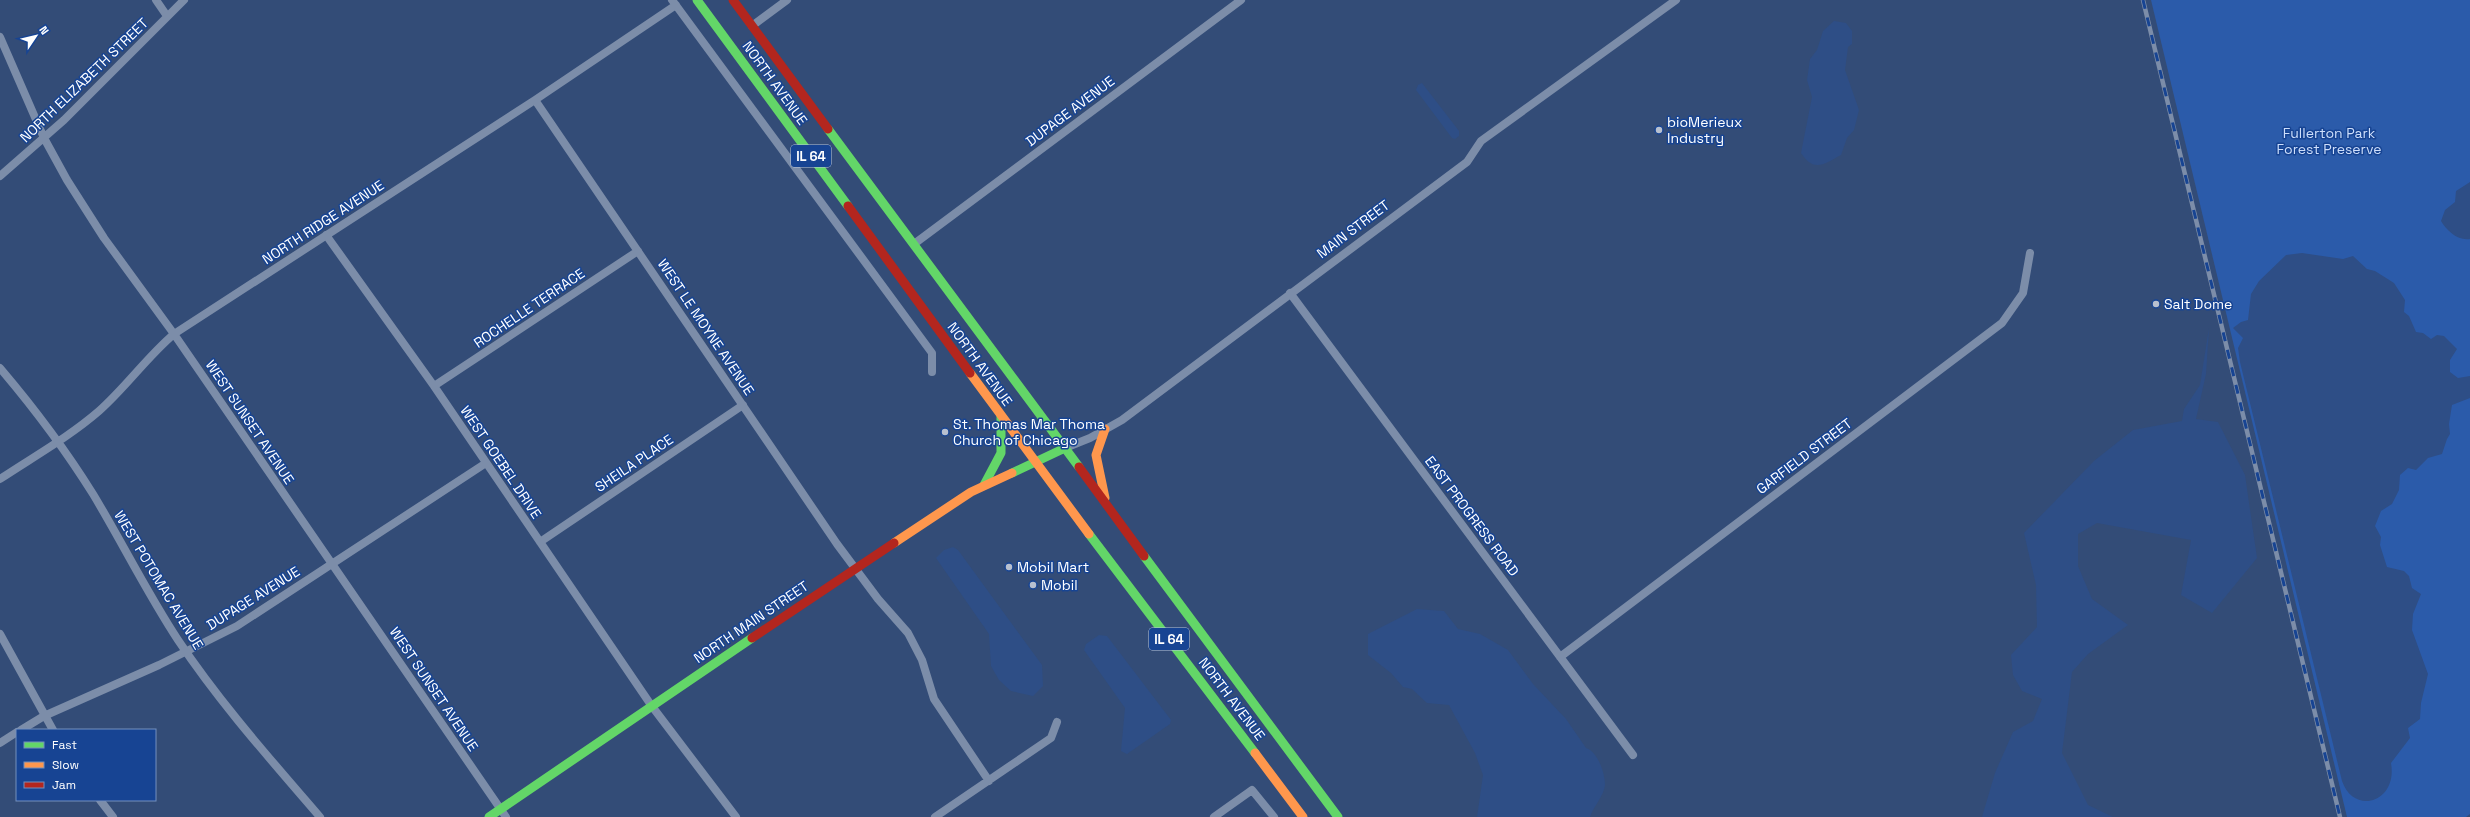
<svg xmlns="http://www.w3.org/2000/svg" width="2470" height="817" font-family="'Space Grotesk',sans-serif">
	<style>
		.green { fill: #2b5baa }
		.water { fill: #2e4e86 }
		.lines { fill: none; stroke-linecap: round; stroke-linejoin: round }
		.street { stroke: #7c8da9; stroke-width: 8 }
		.fast { stroke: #63d668; stroke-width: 9 }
		.slow { stroke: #ff974d; stroke-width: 9 }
		.jam { stroke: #b3261e; stroke-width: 9 }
		.rail-casing { stroke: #7c8da9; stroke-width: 4.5 }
		.rail { stroke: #174493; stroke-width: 3; stroke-dasharray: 9; stroke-linecap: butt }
		.poi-dot { fill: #b8c0cf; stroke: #174493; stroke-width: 1.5 }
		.labels { text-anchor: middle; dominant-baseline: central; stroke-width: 3; stroke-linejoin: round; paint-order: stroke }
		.shield { fill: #174493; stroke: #b9c7df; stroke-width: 1 }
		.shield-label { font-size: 13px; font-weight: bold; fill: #fff }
		.street-label { font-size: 14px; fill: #fff; stroke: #174493 }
		.poi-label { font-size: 14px; fill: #fff; stroke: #174493; text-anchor: start }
		.park-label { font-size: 14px; fill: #cedffc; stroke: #174493 }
	</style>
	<rect width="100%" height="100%" fill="#334c77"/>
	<path class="green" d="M 2151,0 L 2470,0 L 2470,814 L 2466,817 L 2347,817 Z"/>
	<path class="water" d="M 1834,21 L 1846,23 L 1852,31 L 1852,44 L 1848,47 L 1845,70 L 1859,110 L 1854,130 L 1847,138 L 1841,155 C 1824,164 1814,173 1801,153 L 1812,97 L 1807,80 L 1810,59 L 1817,50 L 1823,31 Z
		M 1422,83 L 1459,131 L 1459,136 L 1455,139 L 1452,138 L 1416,90 L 1418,85 Z
		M 2470,182 L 2470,239 C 2458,241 2447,231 2441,221 L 2445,210 L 2455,202 L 2456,191 Z
		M 2302,253 L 2343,259 L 2353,256 L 2367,269 L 2375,271 L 2394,283 L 2405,300 L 2404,312 L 2409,316 L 2416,332 L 2423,333 L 2431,339 L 2437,335 L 2444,336 L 2457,349 L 2450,360 L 2450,372 L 2458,378 L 2470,376 L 2470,398 L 2452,405 L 2449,424 L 2450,434 L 2447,439 L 2442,454 L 2428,458 L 2416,470 L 2408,468 L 2400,475 L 2399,490 L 2392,504 L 2381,511 L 2375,526 L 2381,537 L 2380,545 L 2387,567 L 2404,571 L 2409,576 L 2412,588 L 2421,594 L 2413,614 L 2412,630 L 2428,674 L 2421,703 L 2420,719 L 2408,728 L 2410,738 L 2391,763 C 2398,802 2354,816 2342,781 L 2240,362 L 2238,348 L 2243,338 L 2233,328 L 2241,322 L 2248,320 L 2251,294 L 2259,281 L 2286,255 Z
		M 2209,328 L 2206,374 L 2196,419 L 2218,422 L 2245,475 L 2257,558 L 2212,613 L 2181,595 L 2191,540 L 2097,523 L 2078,534 L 2078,566 L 2092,599 L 2128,625 L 2088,654 L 2072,672 L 2062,753 L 2088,805 L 2113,817 L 1982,817 L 1995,773 L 2013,732 L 2033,721 L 2042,699 L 2022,691 L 2013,675 L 2011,655 L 2037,627 L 2036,585 L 2024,533 L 2094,461 L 2133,430 L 2182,421 L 2184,409 L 2200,385 Z
		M 953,547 L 958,550 L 1042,665 L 1043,686 L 1033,696 L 1011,691 L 999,680 L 991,666 L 989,634 L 936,558 L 944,550 Z
		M 1417,609 L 1444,611 L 1458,629 L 1480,634 L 1508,650 L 1533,684 L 1566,719 L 1586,748 C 1598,752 1605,773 1605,785 C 1604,796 1593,807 1590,817 L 1477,817 L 1483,775 L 1475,753 L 1449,705 L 1427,703 L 1412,689 L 1403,687 L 1391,673 L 1368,655 L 1368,634 Z
		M 1099,635 L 1107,636 L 1171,720 L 1170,724 L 1127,754 L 1121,751 L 1125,708 L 1084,650 L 1086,644 Z"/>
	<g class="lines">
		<path class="street" d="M 156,0 L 167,16
			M 672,0 L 932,353 L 932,372
			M 752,26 L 787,0
			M 0,37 L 44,138 L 67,180 L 104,238 L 174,334 L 506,817
			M 535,100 L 837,544 L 878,599 L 908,633 L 922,660 L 934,699 L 989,781
			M 0,176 L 64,120 L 184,0
			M 326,235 L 434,386 L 651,705 L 736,817
			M 914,244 L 1241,0
			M 1290,293 L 1633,755
			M 0,368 C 34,408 65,449 93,494 C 122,542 147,593 178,640 C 220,703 271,760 320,817
			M 434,386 L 638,251
			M 1065,448 L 1090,438 L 1122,420 L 1467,162 L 1481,141 L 1676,0
			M 0,479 C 33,457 69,437 99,411 C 126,387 147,357 174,334 L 535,100 L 676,5
			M 540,542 L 743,405
			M 0,634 L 53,730
			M 1560,657 L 2002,323 L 2023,293 L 2030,253
			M 21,730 L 44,716 L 159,665 L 237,626 L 486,463
			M 0,743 L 17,732
			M 100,800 L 113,817
			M 935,817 L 1051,738 L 1057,722
			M 1214,817 L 1252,790 L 1274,817"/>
		<path class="fast" d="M 697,0 L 848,206
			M 828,129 L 1079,467
			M 1012,473 L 1065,448
			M 984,485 L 1001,453 L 1001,417
			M 1089,534 L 1255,753
			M 1144,556 L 1338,817
			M 489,817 L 752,638"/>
		<path class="slow" d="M 970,373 L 1089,534
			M 1105,429 L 1096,455 L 1105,498
			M 894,543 L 971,492 L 1012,473
			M 1255,753 L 1303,817"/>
		<path class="jam" d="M 733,0 L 828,129
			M 848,206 L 970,373
			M 1079,467 L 1144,556
			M 752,638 L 894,543"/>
		<g class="rail-casing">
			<path id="rail" d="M 2143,0 L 2340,817"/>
		</g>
		<use href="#rail" class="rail"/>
	</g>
	<g class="poi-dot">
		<circle cx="1659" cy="130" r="4"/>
		<circle cx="2156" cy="304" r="4"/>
		<circle cx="945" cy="432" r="4"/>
		<circle cx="1009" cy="567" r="4"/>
		<circle cx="1033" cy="585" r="4"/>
	</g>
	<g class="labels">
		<g class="shield">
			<rect x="791" y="145" width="40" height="22" rx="3"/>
			<rect x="1149" y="628" width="40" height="22" rx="3"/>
		</g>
		<g class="shield-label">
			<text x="811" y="156">IL 64</text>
			<text x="1169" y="639">IL 64</text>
		</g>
		<g class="street-label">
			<text transform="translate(84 80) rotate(-44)">NORTH ELIZABETH STREET</text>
			<text transform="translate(775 83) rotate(54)">NORTH AVENUE</text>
			<text transform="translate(1070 111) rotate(-37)">DUPAGE AVENUE</text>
			<text transform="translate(323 222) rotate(-33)">NORTH RIDGE AVENUE</text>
			<text transform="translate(1353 229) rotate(-37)">MAIN STREET</text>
			<text transform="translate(529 308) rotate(-34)">ROCHELLE TERRACE</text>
			<text transform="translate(706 327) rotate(56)">WEST LE MOYNE AVENUE</text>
			<text transform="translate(980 364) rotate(54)">NORTH AVENUE</text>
			<text transform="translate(250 422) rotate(56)">WEST SUNSET AVENUE</text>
			<text transform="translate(1804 456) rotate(-37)">GARFIELD STREET</text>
			<text transform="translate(501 462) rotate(56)">WEST GOEBEL DRIVE</text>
			<text transform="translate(634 463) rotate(-34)">SHEILA PLACE</text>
			<text transform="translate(1472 516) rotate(53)">EAST PROGRESS ROAD</text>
			<text transform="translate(159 580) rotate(59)">WEST POTOMAC AVENUE</text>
			<text transform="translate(253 598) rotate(-32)">DUPAGE AVENUE</text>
			<text transform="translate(751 622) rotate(-34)">NORTH MAIN STREET</text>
			<text transform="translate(434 689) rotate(56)">WEST SUNSET AVENUE</text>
			<text transform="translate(1232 699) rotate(53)">NORTH AVENUE</text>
		</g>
		<g class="poi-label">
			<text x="1667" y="122">bioMerieux<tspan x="1667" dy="16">Industry</tspan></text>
			<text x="2164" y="304">Salt Dome</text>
			<text x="953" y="424">St. Thomas Mar Thoma<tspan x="953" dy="16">Church of Chicago</tspan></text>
			<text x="1017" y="567">Mobil Mart</text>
			<text x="1041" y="585">Mobil</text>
		</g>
		<g class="park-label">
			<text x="2329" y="133">Fullerton Park<tspan x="2329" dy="16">Forest Preserve</tspan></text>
		</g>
	</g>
	<rect x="16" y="729" width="140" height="72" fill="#174493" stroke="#748fbe"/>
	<rect x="24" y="742" width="20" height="6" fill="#63d668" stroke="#748fbe"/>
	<text x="52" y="749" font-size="12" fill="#ffffff">Fast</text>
	<rect x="24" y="762" width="20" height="6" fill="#ff974d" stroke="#748fbe"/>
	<text x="52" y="769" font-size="12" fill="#ffffff">Slow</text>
	<rect x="24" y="782" width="20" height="6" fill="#b3261e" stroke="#748fbe"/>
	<text x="52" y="789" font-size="12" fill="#ffffff">Jam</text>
	<g transform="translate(36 36) rotate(55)" stroke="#174493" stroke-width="3" paint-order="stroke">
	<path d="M0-3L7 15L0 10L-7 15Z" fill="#ffffff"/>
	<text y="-6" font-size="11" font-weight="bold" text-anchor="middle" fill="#ffffff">N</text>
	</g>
</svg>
